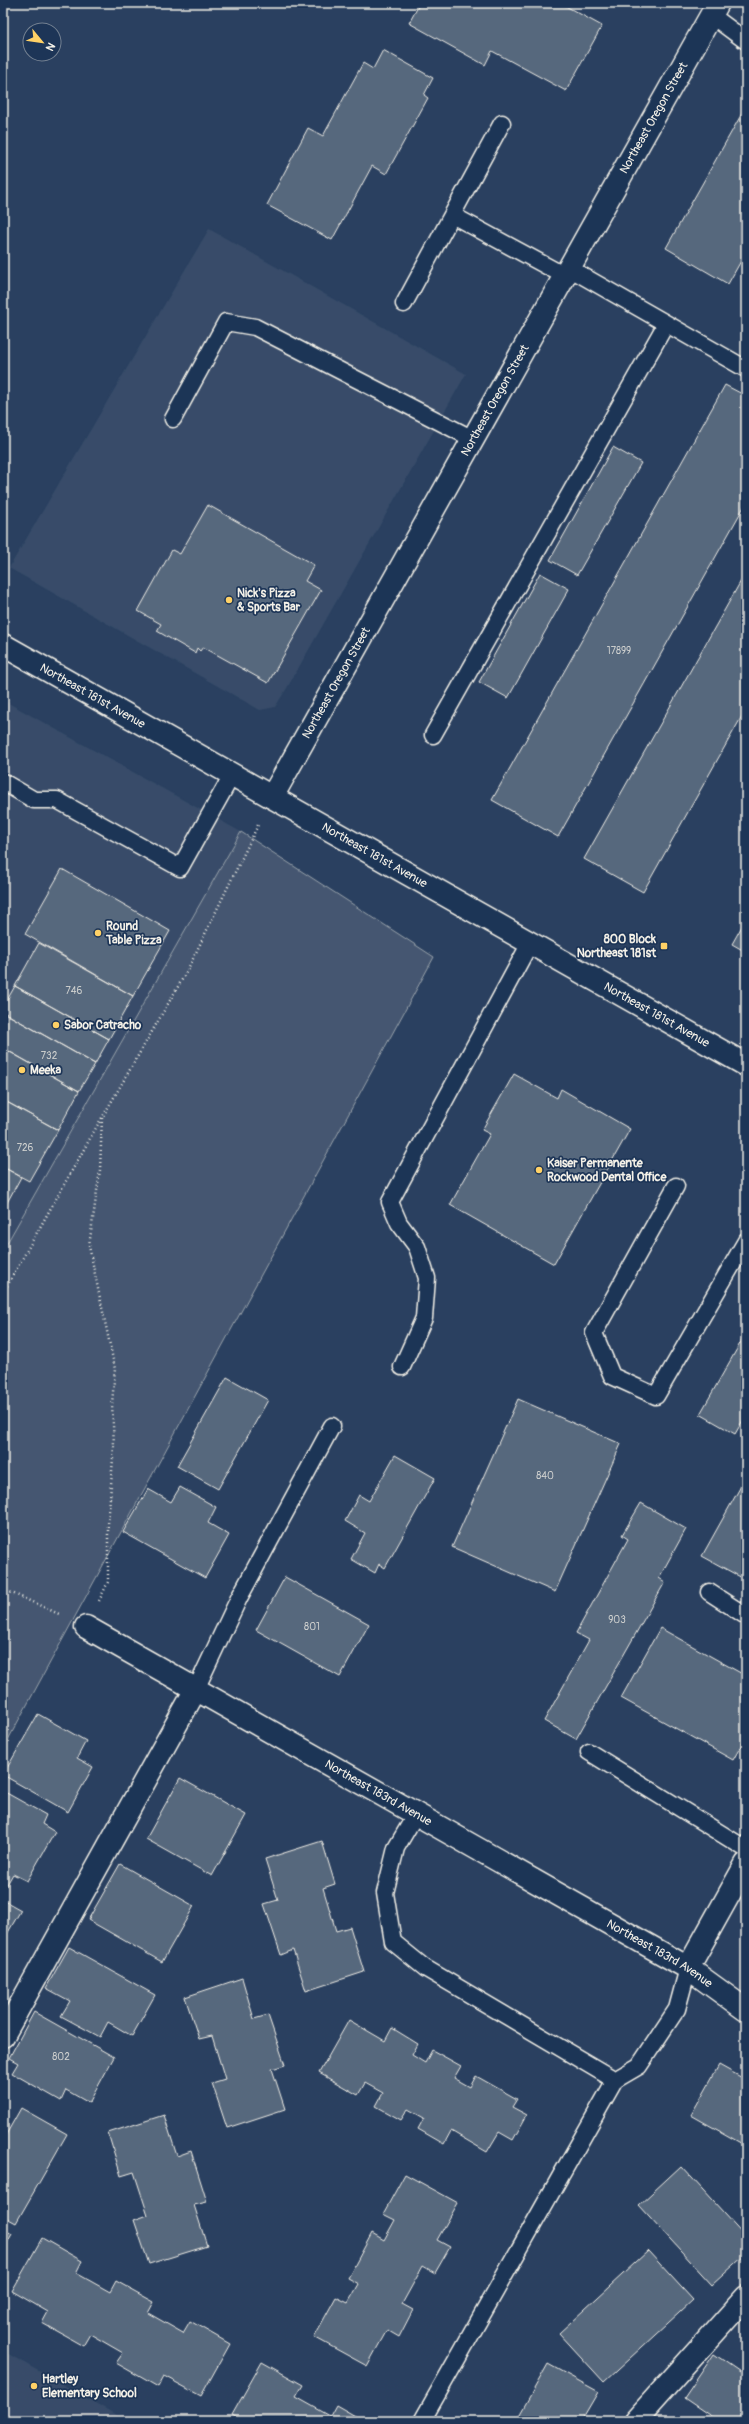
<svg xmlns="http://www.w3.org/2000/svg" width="749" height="2424" font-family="Pangolin,sans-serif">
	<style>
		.built { fill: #374c69 }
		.green { fill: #445771; stroke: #9ca4ac }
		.building { fill: #56677d; stroke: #f4f1e8 }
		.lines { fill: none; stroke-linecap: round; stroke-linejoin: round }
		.service-casing { stroke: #f4f1e8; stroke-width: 19 }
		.minor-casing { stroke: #f4f1e8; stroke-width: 25 }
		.primary-casing { stroke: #f4f1e8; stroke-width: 25 }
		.path { stroke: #f4f1e8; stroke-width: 2.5; stroke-dasharray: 1 3; stroke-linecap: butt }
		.service { stroke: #1d3557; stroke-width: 16 }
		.minor { stroke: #1d3557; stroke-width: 22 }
		.primary { stroke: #1d3557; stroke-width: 22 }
		.poi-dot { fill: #ffd166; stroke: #1d3557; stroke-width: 1.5 }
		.labels { text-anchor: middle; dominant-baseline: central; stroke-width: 3.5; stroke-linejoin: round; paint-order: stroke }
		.number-label { font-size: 10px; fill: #cccecd }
		.street-label { font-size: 12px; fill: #f4f1e8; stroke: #1d3557 }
		.poi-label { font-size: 12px; font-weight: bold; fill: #f4f1e8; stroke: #1d3557; text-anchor: start }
	</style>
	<rect width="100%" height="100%" fill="#2a4060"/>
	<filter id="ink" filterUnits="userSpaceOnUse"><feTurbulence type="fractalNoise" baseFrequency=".025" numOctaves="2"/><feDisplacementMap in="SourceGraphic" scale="8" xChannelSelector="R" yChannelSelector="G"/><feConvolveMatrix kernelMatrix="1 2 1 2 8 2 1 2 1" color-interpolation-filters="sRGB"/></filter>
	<g filter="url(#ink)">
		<path class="built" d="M 209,229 L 466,374 L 287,688 L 275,707 L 260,710 L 9,568 Z
			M 3,700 L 241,832 L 3,1250 Z
			M 3,2351 L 127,2421 L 3,2421 Z"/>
		<path class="green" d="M 241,832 L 434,957 L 3,1749 L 3,1250 Z"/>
		<path class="building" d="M 420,3 L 560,3 L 602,26 L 566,91 L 492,51 L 485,65 L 409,23 Z
			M 383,50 L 433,78 L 424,95 L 428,98 L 386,174 L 372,166 L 332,240 L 267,205 L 308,128 L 323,136 L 363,63 L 373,69 Z
			M 745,108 L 746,252 L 728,284 L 666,248 Z
			M 725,385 L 746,396 L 746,503 L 558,837 L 492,800 Z
			M 613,447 L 641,463 L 577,575 L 550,560 Z
			M 208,505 L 314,565 L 305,581 L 321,590 L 268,683 L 203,647 L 200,651 L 197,648 L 195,653 L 157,631 L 161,624 L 138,611 L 172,550 L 180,554 Z
			M 746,572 L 746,709 L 643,892 L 584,859 Z
			M 540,573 L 569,589 L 508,698 L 479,682 Z
			M 62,869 L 170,931 L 133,996 L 25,934 Z
			M 746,919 L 746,952 L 732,944 Z
			M 39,943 L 133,996 L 109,1039 L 15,986 Z
			M 15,986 L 109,1039 L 95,1064 L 3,1012 L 3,1007 Z
			M 3,1012 L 95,1064 L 79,1091 L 3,1048 Z
			M 3,1048 L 79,1091 L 58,1130 L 3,1100 Z
			M 514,1074 L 557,1098 L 561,1089 L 630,1129 L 554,1264 L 450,1205 L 490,1134 L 482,1130 Z
			M 3,1100 L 58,1130 L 29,1181 L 3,1167 Z
			M 3,1167 L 21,1177 L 3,1210 Z
			M 746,1333 L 746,1415 L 735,1434 L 700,1414 Z
			M 227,1377 L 268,1400 L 218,1489 L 177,1466 Z
			M 518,1399 L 621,1444 L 555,1592 L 452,1547 Z
			M 395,1455 L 435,1478 L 385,1568 L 379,1564 L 375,1573 L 351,1559 L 365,1533 L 345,1521 L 359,1495 L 369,1501 Z
			M 746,1477 L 746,1580 L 702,1556 Z
			M 180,1487 L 216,1507 L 208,1523 L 229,1535 L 205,1578 L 123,1532 L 148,1489 L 171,1502 Z
			M 641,1503 L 686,1529 L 659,1578 L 665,1582 L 576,1739 L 544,1721 L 589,1640 L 576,1633 L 628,1539 L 622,1535 Z
			M 285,1577 L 369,1624 L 340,1677 L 256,1630 Z
			M 660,1628 L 746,1676 L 746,1737 L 733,1760 L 621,1698 Z
			M 38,1714 L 86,1741 L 77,1758 L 93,1767 L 68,1812 L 3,1775 Z
			M 180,1778 L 246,1815 L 212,1876 L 146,1839 Z
			M 3,1791 L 46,1815 L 42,1824 L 55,1832 L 27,1881 L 13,1874 L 6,1886 L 3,1884 Z
			M 322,1841 L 335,1884 L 323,1888 L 336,1931 L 350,1927 L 364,1972 L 306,1991 L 293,1950 L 281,1955 L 264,1904 L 278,1900 L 265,1859 Z
			M 120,1864 L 194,1906 L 162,1962 L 88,1920 Z
			M 3,1900 L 21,1910 L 3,1941 Z
			M 69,1947 L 155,1995 L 132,2036 L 108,2022 L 100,2037 L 61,2016 L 70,2001 L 46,1988 Z
			M 242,1978 L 254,2019 L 268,2015 L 285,2065 L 272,2069 L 285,2109 L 227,2128 L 212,2083 L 225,2079 L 212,2036 L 199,2039 L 185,1997 Z
			M 34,2012 L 114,2057 L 89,2103 L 66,2090 L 61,2101 L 12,2073 L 18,2063 L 9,2058 Z
			M 349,2020 L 385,2041 L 392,2028 L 418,2044 L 412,2055 L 425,2063 L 432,2050 L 461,2066 L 454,2078 L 470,2087 L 476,2076 L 517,2099 L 512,2107 L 527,2115 L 513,2140 L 499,2132 L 487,2152 L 451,2131 L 444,2144 L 418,2129 L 424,2118 L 408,2109 L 401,2120 L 376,2106 L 383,2093 L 365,2083 L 358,2095 L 319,2073 Z
			M 719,2065 L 746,2080 L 746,2146 L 691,2115 Z
			M 21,2108 L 67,2134 L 16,2223 L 3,2216 L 3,2140 Z
			M 164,2115 L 177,2156 L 191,2151 L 207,2202 L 194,2205 L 207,2246 L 149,2264 L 134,2220 L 148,2215 L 134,2172 L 121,2176 L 108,2133 Z
			M 681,2166 L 746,2237 L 746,2254 L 712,2285 L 639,2205 Z
			M 405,2174 L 458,2203 L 437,2240 L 450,2247 L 435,2273 L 423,2266 L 402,2304 L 413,2310 L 399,2337 L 387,2330 L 367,2366 L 314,2337 L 336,2297 L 348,2303 L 359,2284 L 348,2278 L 372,2233 L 384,2240 L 395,2220 L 383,2214 Z
			M 3,2229 L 12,2234 L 3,2250 Z
			M 42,2238 L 82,2261 L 76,2273 L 110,2292 L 116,2281 L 154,2302 L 148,2313 L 183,2333 L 190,2321 L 230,2344 L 201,2396 L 164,2376 L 158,2387 L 116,2363 L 123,2353 L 90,2334 L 83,2346 L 42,2323 L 48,2312 L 12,2291 Z
			M 648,2251 L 693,2300 L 604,2382 L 559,2333 Z
			M 714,2354 L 746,2376 L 746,2421 L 718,2421 L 684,2398 Z
			M 262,2362 L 303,2385 L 296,2397 L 330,2416 L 336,2405 L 364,2421 L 243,2421 L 232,2415 Z
			M 548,2364 L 599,2392 L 582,2421 L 516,2421 Z"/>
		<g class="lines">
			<g class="service-casing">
				<path id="service" d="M 711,15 L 746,41
					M 452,215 L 502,123
					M 569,268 L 746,369
					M 404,304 L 452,215 L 565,276
					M 173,419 L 226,322 L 255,327 L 473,439
					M 433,735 L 666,324
					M 3,782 L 34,800 L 57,800 L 180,868 L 232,775
					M 676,1186 L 594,1333 L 612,1376 L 656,1396 L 746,1241
					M 402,1367 L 424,1318 L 427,1278 L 417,1247 L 399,1223 L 390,1202 L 530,943
					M 709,1592 L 746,1616
					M 196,1689 L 239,1598 L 332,1426
					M 589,1752 L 746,1849
					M 416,1814 L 396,1848 L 385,1893 L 393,1942 L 425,1968 L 615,2080 L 422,2421
					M 615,2080 L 639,2066 L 677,2009 L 688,1968"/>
			</g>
			<g class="minor-casing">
				<g id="minor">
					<path id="s1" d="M 272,797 L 718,3"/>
					<path id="s2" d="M 86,1627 L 688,1968 L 746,2010"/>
					<path d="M 688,1968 L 746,1864"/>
					<path d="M 3,2036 L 196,1689"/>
					<path d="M 635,2421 L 746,2297"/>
				</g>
			</g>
			<g class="primary-casing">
				<g id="primary">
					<path id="s3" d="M 3,645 L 746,1065"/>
				</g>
			</g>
			<path class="path" d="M 3,1293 L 101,1119
				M 3,1589 L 59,1614
				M 99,1601 L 108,1582 L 108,1525 L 114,1445 L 112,1404 L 115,1369 L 89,1246 L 100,1170 L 102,1118 L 187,971 L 259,823"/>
			<use href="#service" class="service"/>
			<use href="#minor" class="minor"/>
			<use href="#primary" class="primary"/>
		</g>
	</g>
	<g class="poi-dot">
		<circle cx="229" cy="600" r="4"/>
		<circle cx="98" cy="933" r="4"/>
		<rect x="660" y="942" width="8" height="8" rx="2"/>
		<circle cx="56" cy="1025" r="4"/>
		<circle cx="22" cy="1070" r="4"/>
		<circle cx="539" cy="1170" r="4"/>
		<circle cx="34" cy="2386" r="4"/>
	</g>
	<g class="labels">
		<g class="number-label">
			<text x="619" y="651">17899</text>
			<text x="74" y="991">746</text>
			<text x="49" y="1056">732</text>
			<text x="25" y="1148">726</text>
			<text x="545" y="1476">840</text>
			<text x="617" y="1620">903</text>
			<text x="312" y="1627">801</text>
			<text x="61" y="2057">802</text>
		</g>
		<g class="street-label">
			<text stroke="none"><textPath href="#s1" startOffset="779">Northeast Oregon Street</textPath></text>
			<text stroke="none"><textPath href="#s1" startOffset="455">Northeast Oregon Street</textPath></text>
			<text stroke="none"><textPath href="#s1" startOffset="131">Northeast Oregon Street</textPath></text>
			<text stroke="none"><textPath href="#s3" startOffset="103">Northeast 181st Avenue</textPath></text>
			<text stroke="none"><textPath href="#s3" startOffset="427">Northeast 181st Avenue</textPath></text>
			<text stroke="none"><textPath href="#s3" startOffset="751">Northeast 181st Avenue</textPath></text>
			<text stroke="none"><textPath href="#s2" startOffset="336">Northeast 183rd Avenue</textPath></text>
			<text stroke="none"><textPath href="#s2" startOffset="660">Northeast 183rd Avenue</textPath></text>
		</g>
		<g class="poi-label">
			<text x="237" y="593">Nick's Pizza<tspan x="237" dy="14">&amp; Sports Bar</tspan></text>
			<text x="106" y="926">Round<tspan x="106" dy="14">Table Pizza</tspan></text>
			<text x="656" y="939" text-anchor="end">800 Block<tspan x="656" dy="14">Northeast 181st</tspan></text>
			<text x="64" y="1025">Sabor Catracho</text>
			<text x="30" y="1070">Meeka</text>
			<text x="547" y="1163">Kaiser Permanente<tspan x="547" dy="14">Rockwood Dental Office</tspan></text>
			<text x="42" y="2379">Hartley<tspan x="42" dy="14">Elementary School</tspan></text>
		</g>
	</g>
	<rect width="749" height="2424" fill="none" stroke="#1d3557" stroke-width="16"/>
	<rect x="8" y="8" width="733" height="2408" fill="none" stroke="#f4f1e8" stroke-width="1.5" filter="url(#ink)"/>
	<g transform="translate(42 42) rotate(119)"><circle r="19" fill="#1d3557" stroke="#738091"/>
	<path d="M0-3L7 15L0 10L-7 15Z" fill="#ffd166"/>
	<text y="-6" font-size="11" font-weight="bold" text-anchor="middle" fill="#f4f1e8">N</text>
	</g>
</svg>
